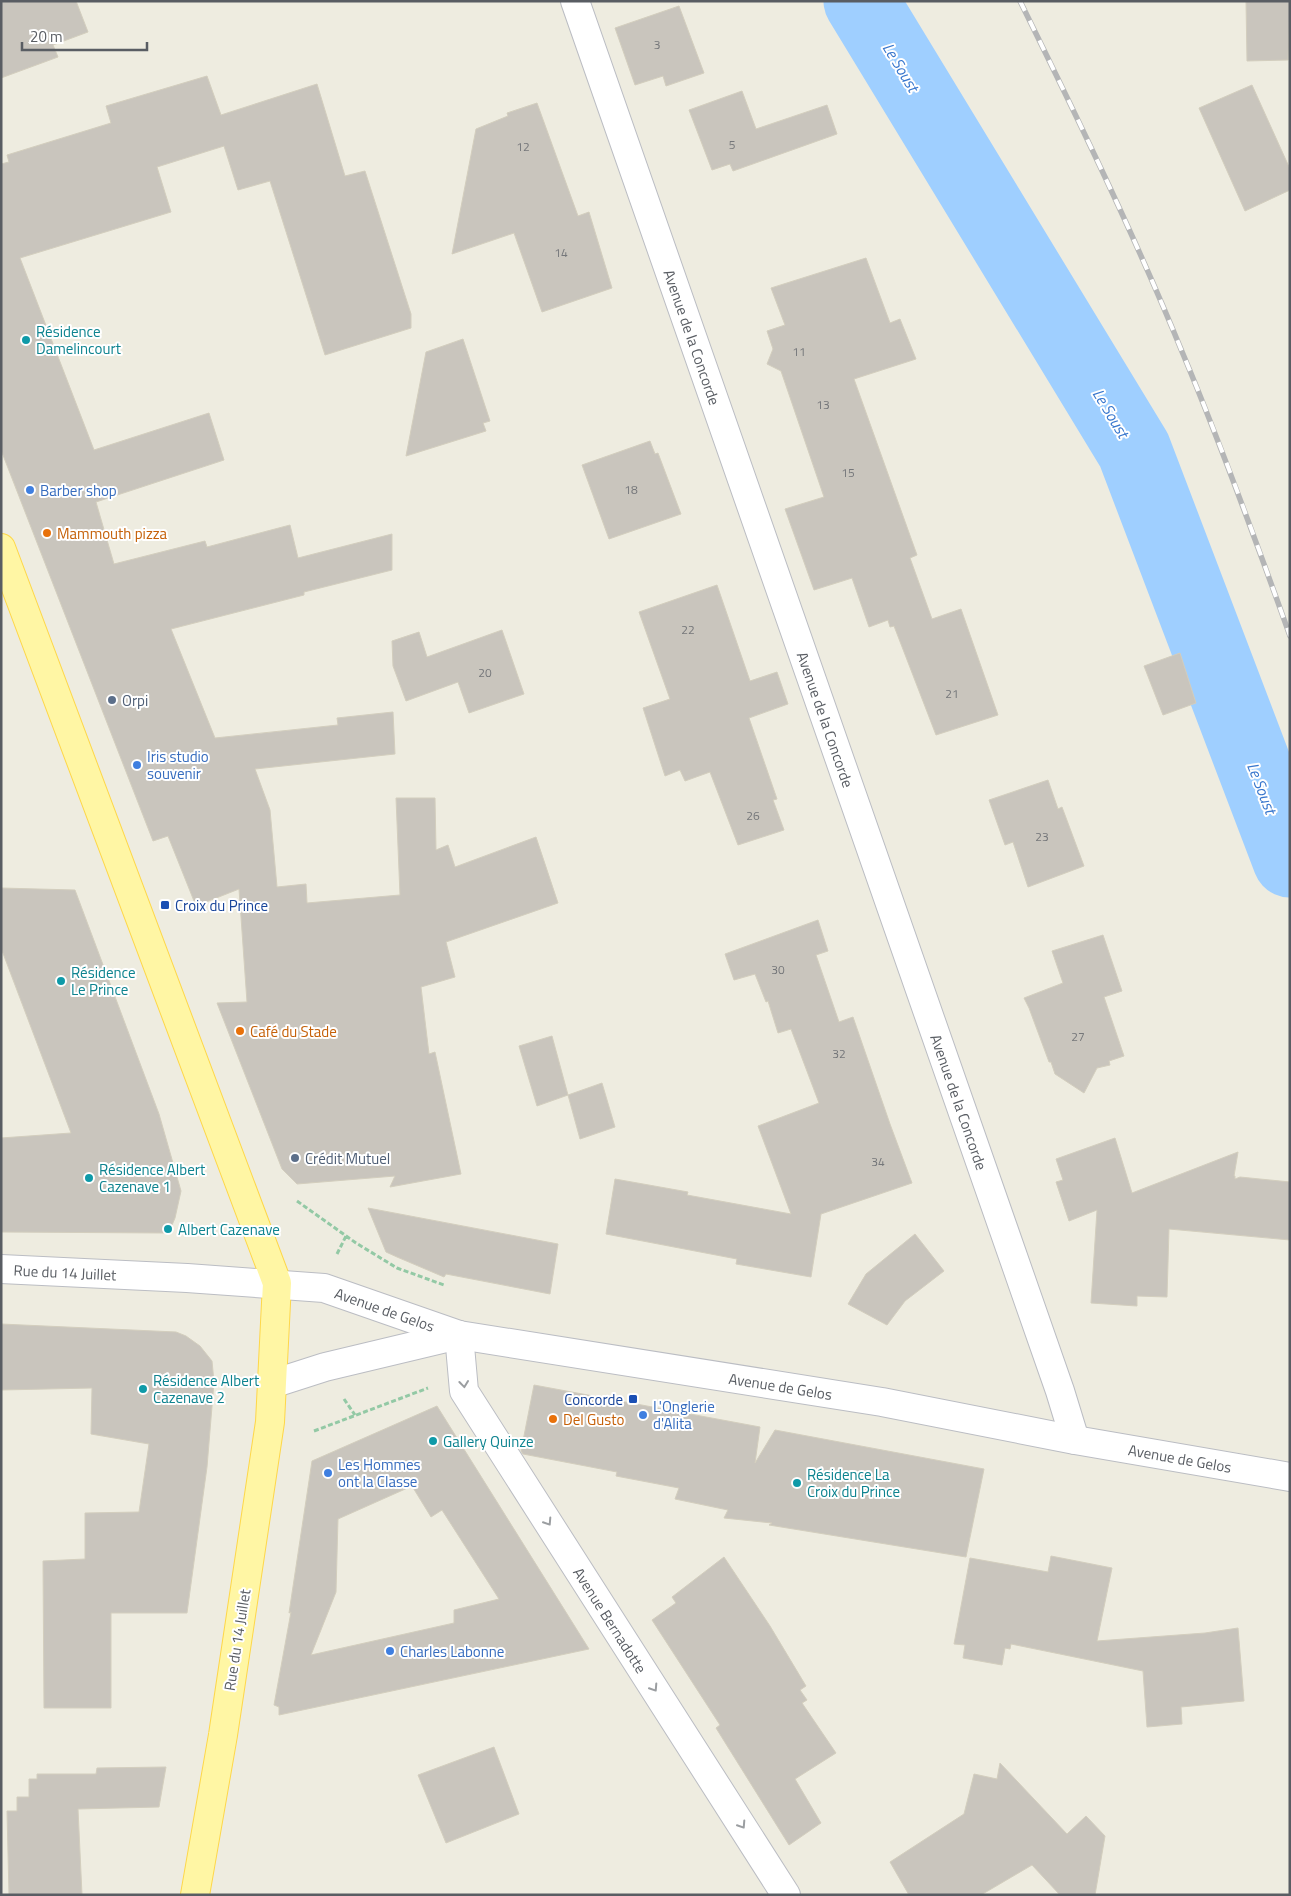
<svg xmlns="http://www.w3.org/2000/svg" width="1291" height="1896" font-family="'Titillium Web',sans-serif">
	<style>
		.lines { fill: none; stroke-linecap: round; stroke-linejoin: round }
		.river { stroke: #9fcfff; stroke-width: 75 }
		.building { fill: #c9c5bd; stroke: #d3cebe; fill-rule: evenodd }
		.minor-casing { stroke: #bbbdc3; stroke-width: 30 }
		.major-casing { stroke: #fed749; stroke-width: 30 }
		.path { stroke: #93c9a5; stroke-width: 3; stroke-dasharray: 5 2.5; stroke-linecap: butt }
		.minor { stroke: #fff; stroke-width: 28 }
		.major { stroke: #fff6a4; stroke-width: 28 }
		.rail-casing { stroke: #b4b5b6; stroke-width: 5.5 }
		.rail { stroke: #fff; stroke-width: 4; stroke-dasharray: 11; stroke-linecap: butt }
		.oneway { stroke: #9b9ea1 }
		.culture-dot { fill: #0f9aa8; stroke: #fff; stroke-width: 2 }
		.shop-dot { fill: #3f7fe0; stroke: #fff; stroke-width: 2 }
		.food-dot { fill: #e8710a; stroke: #fff; stroke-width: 2 }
		.service-dot { fill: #5c6f8a; stroke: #fff; stroke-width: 2 }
		.transit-dot { fill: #1a4fb4; stroke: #fff; stroke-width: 2 }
		.labels { text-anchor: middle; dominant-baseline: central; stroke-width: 4; stroke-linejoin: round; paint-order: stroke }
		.number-label { font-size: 12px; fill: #75777a }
		.culture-label { font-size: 15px; fill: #0d838f; stroke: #fff; text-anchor: start }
		.street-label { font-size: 15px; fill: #595d63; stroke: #fff }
		.shop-label { font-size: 15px; fill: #366cbe; stroke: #fff; text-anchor: start }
		.food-label { font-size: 15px; fill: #c56008; stroke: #fff; text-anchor: start }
		.service-label { font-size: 15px; fill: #4e5e75; stroke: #fff; text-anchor: start }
		.transit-label { font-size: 15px; fill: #164399; stroke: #fff; text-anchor: start }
		.water-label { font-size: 16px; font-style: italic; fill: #3776cd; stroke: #fff }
	</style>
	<rect width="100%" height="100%" fill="#eeece0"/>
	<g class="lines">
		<path class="river" d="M 861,1 L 1134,450 L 1290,860"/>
	</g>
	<path class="building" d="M 1,1 L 76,1 L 88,32 L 53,45 L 58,57 L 1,78 Z
		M 1246,1 L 1290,1 L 1288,60 L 1247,61 Z
		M 679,6 L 704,73 L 666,86 L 663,76 L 635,85 L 615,28 Z
		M 207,76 L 221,115 L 317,84 L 345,176 L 365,171 L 411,314 L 411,328 L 325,355 L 270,181 L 238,190 L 224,146 L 157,167 L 171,212 L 20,258 L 94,450 L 209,413 L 224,460 L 96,502 L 114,564 L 205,541 L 207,547 L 290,525 L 298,558 L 392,534 L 392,570 L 304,592 L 304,595 L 171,629 L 215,738 L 338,725 L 337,718 L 393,712 L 395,754 L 255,769 L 270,810 L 277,887 L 306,884 L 307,903 L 400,895 L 396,798 L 435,798 L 436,850 L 448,845 L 455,867 L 536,837 L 558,903 L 446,942 L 455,977 L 421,987 L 429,1054 L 435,1052 L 461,1174 L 390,1187 L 395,1176 L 297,1184 L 282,1169 L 217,1003 L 247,1002 L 239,889 L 196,906 L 168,836 L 153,841 L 1,450 L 1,164 L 9,162 L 7,155 L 111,123 L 106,106 Z
		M 1252,85 L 1290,169 L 1290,190 L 1245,211 L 1199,108 Z
		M 742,91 L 756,129 L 827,105 L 837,134 L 733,171 L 730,164 L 712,170 L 689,110 Z
		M 537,103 L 578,216 L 589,212 L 612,288 L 542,312 L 514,233 L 452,254 L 476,129 L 508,116 L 507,113 Z
		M 866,258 L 890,323 L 900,319 L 916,359 L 854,379 L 917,555 L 910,558 L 932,619 L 961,609 L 998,715 L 936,735 L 894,626 L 890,627 L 888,620 L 869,627 L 852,578 L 814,590 L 785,509 L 824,497 L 781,371 L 767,364 L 773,349 L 767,331 L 785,325 L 771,288 Z
		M 463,339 L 490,421 L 483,423 L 486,431 L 406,456 L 426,352 Z
		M 650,441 L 655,454 L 658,453 L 681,514 L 609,539 L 582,465 Z
		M 717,585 L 750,681 L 777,672 L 788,704 L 749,718 L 777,799 L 773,800 L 784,830 L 738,845 L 710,772 L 685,781 L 680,770 L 665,776 L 643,708 L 670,699 L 639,612 Z
		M 502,630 L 524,694 L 469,713 L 458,682 L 406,701 L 393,666 L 392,641 L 419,632 L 427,657 Z
		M 1180,653 L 1196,703 L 1163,715 L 1144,666 Z
		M 1048,780 L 1058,809 L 1062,807 L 1084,866 L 1028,887 L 1013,842 L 1005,845 L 989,800 Z
		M 1,888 L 75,890 L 159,1114 L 181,1191 L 175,1218 L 172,1225 L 165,1233 L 1,1232 L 1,1138 L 71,1133 L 1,948 Z
		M 818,920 L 828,951 L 816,955 L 839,1022 L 853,1017 L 890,1124 L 912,1183 L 821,1214 L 811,1277 L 736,1264 L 737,1259 L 606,1234 L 615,1179 L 688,1192 L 687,1195 L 791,1214 L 758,1126 L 819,1103 L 791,1029 L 778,1033 L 768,1001 L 766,1002 L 755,974 L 734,980 L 725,954 Z
		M 1103,935 L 1122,991 L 1104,997 L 1124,1056 L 1109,1061 L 1110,1065 L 1097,1068 L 1084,1093 L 1055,1074 L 1051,1062 L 1049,1062 L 1029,1008 L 1024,998 L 1063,983 L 1052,951 Z
		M 552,1036 L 568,1095 L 537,1106 L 519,1046 Z
		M 602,1083 L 615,1127 L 580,1139 L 568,1095 Z
		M 1115,1138 L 1132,1193 L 1238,1152 L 1234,1176 L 1235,1176 L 1235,1179 L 1240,1177 L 1290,1182 L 1290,1240 L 1169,1229 L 1167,1297 L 1137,1296 L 1137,1306 L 1091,1303 L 1097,1210 L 1069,1221 L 1056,1182 L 1063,1180 L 1056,1159 Z
		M 368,1208 L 558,1244 L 550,1294 L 446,1274 L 444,1277 L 397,1257 L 386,1252 Z
		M 915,1234 L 944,1271 L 905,1301 L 887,1325 L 848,1304 L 866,1274 Z
		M 1,1324 L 176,1332 L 186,1336 L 200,1346 L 212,1361 L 214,1382 L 207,1467 L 187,1613 L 111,1613 L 111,1708 L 44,1708 L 43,1561 L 85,1559 L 85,1513 L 139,1512 L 149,1444 L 91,1434 L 92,1388 L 1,1390 Z
		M 534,1385 L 760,1427 L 755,1463 L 775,1430 L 984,1469 L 966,1557 L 769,1525 L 772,1523 L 724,1518 L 728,1510 L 675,1499 L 679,1488 L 616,1476 L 617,1472 L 523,1454 L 521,1451 Z
		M 437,1406 L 589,1649 L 279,1715 L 279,1707 L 274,1705 L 291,1612 L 289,1613 L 312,1461 ZM 412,1486 L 431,1517 L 442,1510 L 499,1599 L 454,1610 L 454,1623 L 311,1655 L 336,1592 L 338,1519 Z
		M 1051,1556 L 1112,1568 L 1097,1641 L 1205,1633 L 1238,1628 L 1244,1701 L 1181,1707 L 1182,1724 L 1147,1727 L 1143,1671 L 1011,1644 L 1010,1649 L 1005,1648 L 1002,1665 L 963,1658 L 965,1645 L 954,1644 L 970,1558 L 1048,1572 Z
		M 724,1557 L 770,1626 L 806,1686 L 800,1690 L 807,1700 L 802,1703 L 836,1753 L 795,1779 L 821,1823 L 789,1845 L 716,1728 L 720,1725 L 652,1620 L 676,1603 L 672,1597 Z
		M 494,1747 L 519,1814 L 446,1843 L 418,1775 Z
		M 1000,1763 L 1067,1834 L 1086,1816 L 1105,1836 L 1095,1895 L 1060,1895 L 1032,1865 L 981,1895 L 909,1895 L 890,1862 L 964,1814 L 974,1774 L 997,1779 Z
		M 166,1767 L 159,1807 L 78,1809 L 82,1895 L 9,1895 L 7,1811 L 17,1811 L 17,1797 L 29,1797 L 29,1779 L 37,1779 L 37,1774 L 96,1774 L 97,1768 Z"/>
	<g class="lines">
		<g class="minor-casing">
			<g id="minor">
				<path id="s1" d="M 575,1 L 1060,1391 L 1075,1440"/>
				<path id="s2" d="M 1,1269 L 187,1278 L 324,1288 L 459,1335 L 882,1402 L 1075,1440 L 1290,1477"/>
				<path id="s3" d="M 459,1335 L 464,1391 L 786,1895"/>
				<path d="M 272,1384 L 325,1367 L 459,1335"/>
			</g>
		</g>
		<g class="major-casing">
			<path id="major" d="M 1,548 L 277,1283 L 270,1422 L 223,1735 L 195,1895"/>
		</g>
		<path class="path" d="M 297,1201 L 356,1243 L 397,1268 L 444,1285
			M 337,1254 L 346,1236
			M 344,1399 L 355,1415
			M 314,1431 L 428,1388"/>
		<use href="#minor" class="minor"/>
		<use href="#major" class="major"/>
		<g class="rail-casing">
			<path id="rail" d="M 1020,1 C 1077,117 1134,234 1183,354 C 1222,447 1256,541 1290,636"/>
		</g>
		<use href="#rail" class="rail"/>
	</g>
	<defs><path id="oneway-chevron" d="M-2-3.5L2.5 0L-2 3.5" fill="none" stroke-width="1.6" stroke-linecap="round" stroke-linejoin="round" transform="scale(1.25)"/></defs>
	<g class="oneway">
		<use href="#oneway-chevron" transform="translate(464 1384) rotate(83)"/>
		<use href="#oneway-chevron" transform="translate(548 1522) rotate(57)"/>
		<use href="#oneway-chevron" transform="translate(654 1688) rotate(57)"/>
		<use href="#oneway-chevron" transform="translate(742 1825) rotate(57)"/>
	</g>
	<g class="culture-dot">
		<circle cx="26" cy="340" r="5"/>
		<circle cx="61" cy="981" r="5"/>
		<circle cx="89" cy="1178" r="5"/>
		<circle cx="168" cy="1229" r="5"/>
		<circle cx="143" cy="1389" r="5"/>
		<circle cx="433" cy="1441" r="5"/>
		<circle cx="797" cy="1483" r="5"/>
	</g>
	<g class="shop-dot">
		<circle cx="30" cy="490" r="5"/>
		<circle cx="137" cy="765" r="5"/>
		<circle cx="643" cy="1415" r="5"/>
		<circle cx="328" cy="1473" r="5"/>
		<circle cx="390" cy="1651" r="5"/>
	</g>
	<g class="food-dot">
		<circle cx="47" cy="533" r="5"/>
		<circle cx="240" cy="1031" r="5"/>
		<circle cx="553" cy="1419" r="5"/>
	</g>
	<g class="service-dot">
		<circle cx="112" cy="700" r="5"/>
		<circle cx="295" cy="1158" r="5"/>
	</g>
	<g class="transit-dot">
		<rect x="160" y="900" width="10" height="10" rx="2.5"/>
		<rect x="628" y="1394" width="10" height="10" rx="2.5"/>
	</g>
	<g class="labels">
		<g class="number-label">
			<text x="657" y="44">3</text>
			<text x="732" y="144">5</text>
			<text x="523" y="146">12</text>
			<text x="561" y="252">14</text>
			<text x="799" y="351">11</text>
			<text x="823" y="404">13</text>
			<text x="848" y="472">15</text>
			<text x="631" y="489">18</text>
			<text x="688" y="629">22</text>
			<text x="485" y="672">20</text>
			<text x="952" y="693">21</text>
			<text x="753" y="815">26</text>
			<text x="1042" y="836">23</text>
			<text x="778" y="969">30</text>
			<text x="1078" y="1036">27</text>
			<text x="839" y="1053">32</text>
			<text x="878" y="1161">34</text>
		</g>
		<g class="culture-label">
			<text x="36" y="331">Résidence<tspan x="36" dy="17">Damelincourt</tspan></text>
			<text x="71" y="972">Résidence<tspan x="71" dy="17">Le Prince</tspan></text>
			<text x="99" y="1169">Résidence Albert<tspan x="99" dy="17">Cazenave 1</tspan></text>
			<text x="178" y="1229">Albert Cazenave</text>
			<text x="153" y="1380">Résidence Albert<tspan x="153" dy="17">Cazenave 2</tspan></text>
			<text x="443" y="1441">Gallery Quinze</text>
			<text x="807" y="1474">Résidence La<tspan x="807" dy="17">Croix du Prince</tspan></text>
		</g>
		<g class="street-label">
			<text stroke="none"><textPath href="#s1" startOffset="356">Avenue de la Concorde</textPath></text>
			<text stroke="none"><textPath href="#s1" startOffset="761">Avenue de la Concorde</textPath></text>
			<text stroke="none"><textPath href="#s1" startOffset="1166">Avenue de la Concorde</textPath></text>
			<text stroke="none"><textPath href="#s2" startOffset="64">Rue du 14 Juillet</textPath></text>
			<text stroke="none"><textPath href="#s2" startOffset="388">Avenue de Gelos</textPath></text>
			<text stroke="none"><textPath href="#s2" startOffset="792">Avenue de Gelos</textPath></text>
			<text stroke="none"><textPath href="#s2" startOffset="1198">Avenue de Gelos</textPath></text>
			<text stroke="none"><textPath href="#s3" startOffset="328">Avenue Bernadotte</textPath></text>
			<text transform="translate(237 1640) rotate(-81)">Rue du 14 Juillet</text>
		</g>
		<g class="shop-label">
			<text x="40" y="490">Barber shop</text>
			<text x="147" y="756">Iris studio<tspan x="147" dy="17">souvenir</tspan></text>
			<text x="653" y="1406">L'Onglerie<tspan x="653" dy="17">d'Alita</tspan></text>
			<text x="338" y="1464">Les Hommes<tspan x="338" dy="17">ont la Classe</tspan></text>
			<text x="400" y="1651">Charles Labonne</text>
		</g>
		<g class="food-label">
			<text x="57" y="533">Mammouth pizza</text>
			<text x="250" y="1031">Café du Stade</text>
			<text x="563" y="1419">Del Gusto</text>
		</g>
		<g class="service-label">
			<text x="122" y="700">Orpi</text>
			<text x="305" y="1158">Crédit Mutuel</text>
		</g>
		<g class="transit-label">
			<text x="175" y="905">Croix du Prince</text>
			<text x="623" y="1399" text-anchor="end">Concorde</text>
		</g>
		<g class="water-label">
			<text transform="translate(901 67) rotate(59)">Le Soust</text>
			<text transform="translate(1111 413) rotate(59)">Le Soust</text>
			<text transform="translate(1262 788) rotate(69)">Le Soust</text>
		</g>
	</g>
	<rect width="1291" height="1896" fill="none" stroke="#595d63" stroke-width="5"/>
	<path d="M22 42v8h125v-8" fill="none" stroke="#595d63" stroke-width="2.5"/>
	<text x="30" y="42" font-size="15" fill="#595d63" stroke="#ffffff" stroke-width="4" paint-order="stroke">20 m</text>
</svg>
